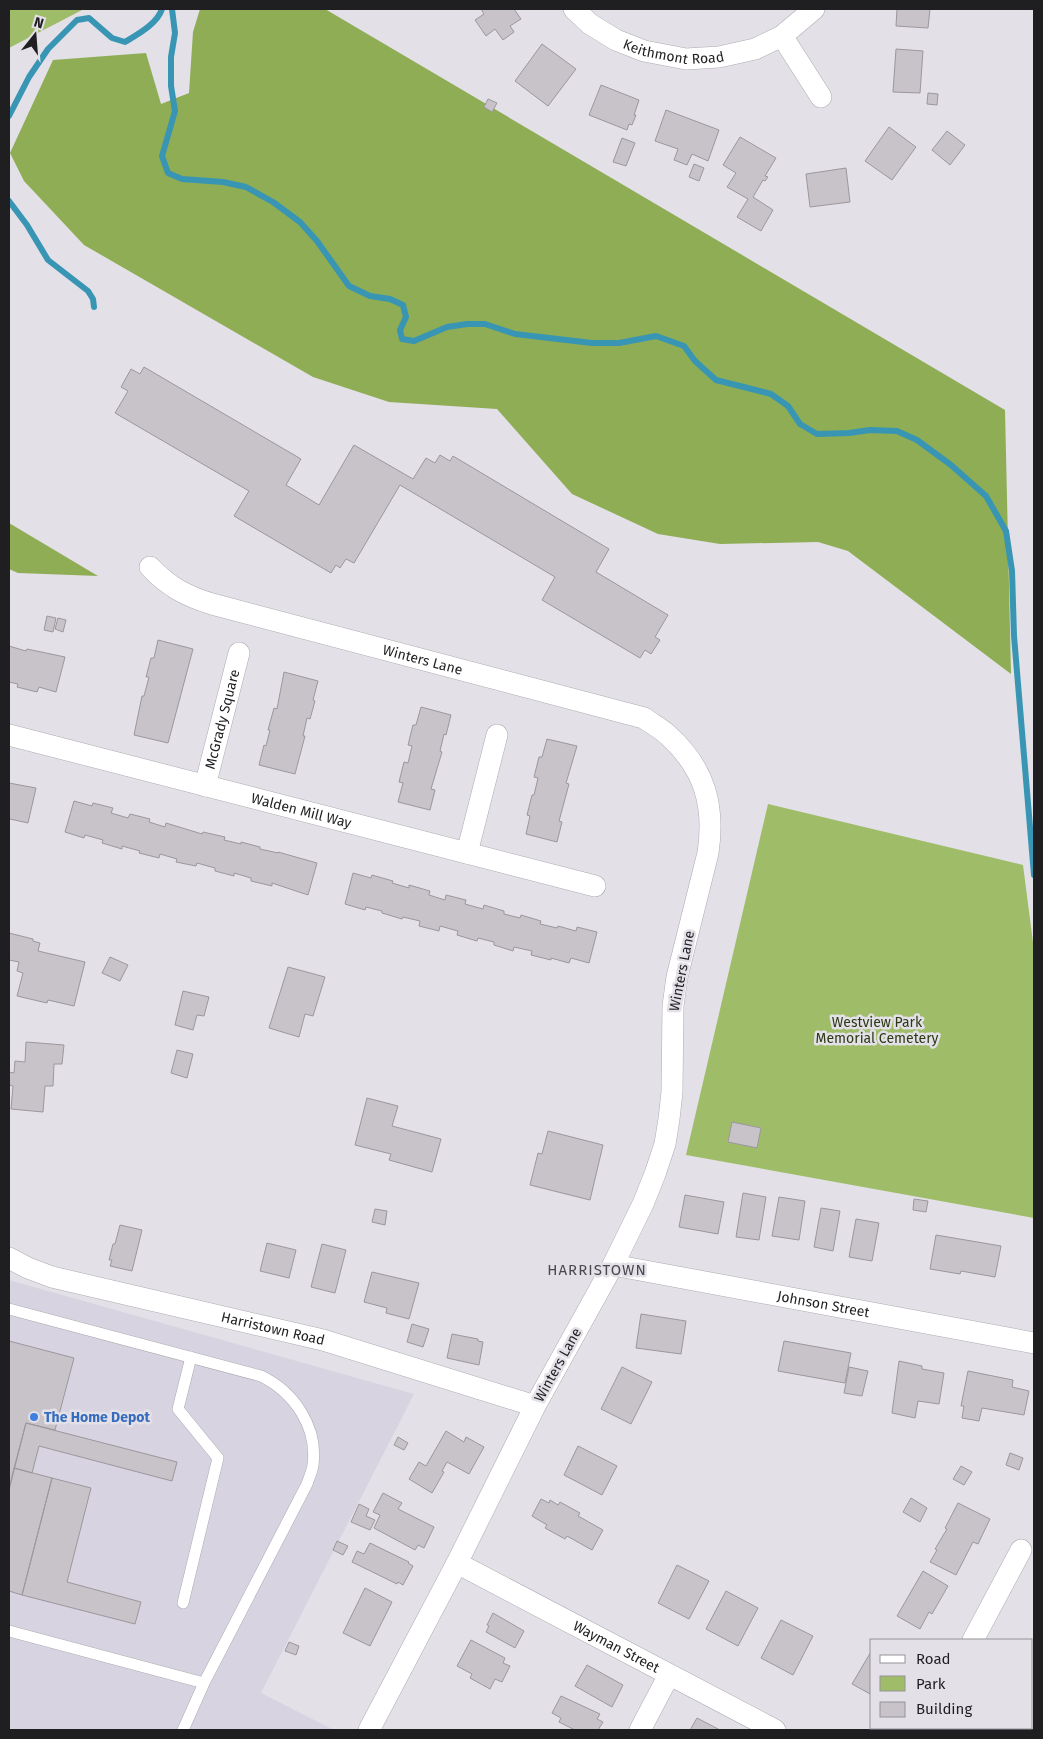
<svg xmlns="http://www.w3.org/2000/svg" width="1043" height="1739" font-family="'Fira Sans',sans-serif">
	<style>
		.built { fill: #d8d3e1 }
		.green { fill: #9fbd69 }
		.forest { fill: #8ead55 }
		.lines { fill: none; stroke-linecap: round; stroke-linejoin: round }
		.stream { stroke: #3895b3; stroke-width: 6 }
		.building { fill: #c7c3c9; stroke: #9b979d }
		.service-casing { stroke: #adabb2; stroke-width: 12 }
		.minor-casing { stroke: #adabb2; stroke-width: 22 }
		.service { stroke: #fff; stroke-width: 11 }
		.minor { stroke: #fff; stroke-width: 21 }
		.shop-dot { fill: #3f7fe0; stroke: #e3e0e7; stroke-width: 2 }
		.labels { text-anchor: middle; dominant-baseline: central; stroke-width: 5; stroke-linejoin: round; paint-order: stroke }
		.street-label { font-size: 14px; fill: #1f1e21; stroke: #e3e0e7 }
		.park-label { font-size: 14px; fill: #2c3914; stroke: #e3e0e7 }
		.shop-label { font-size: 14px; font-weight: bold; fill: #366cbe; stroke: #e3e0e7; text-anchor: start }
		.neighbourhood-label { font-size: 15px; letter-spacing: 1px; fill: #4b494f; stroke: #e3e0e7 }
	</style>
	<rect width="100%" height="100%" fill="#e3e0e7"/>
	<path class="built" d="M 9,1280 L 414,1394 L 261,1693 L 334,1730 L 9,1730 Z"/>
	<path class="green" d="M 9,9 L 84,9 L 9,48 Z
		M 768,804 L 1023,865 L 1034,950 L 1034,1218 L 686,1155 Z"/>
	<path class="forest" d="M 200,9 L 325,9 L 1005,410 L 1011,674 L 848,551 L 818,542 L 720,544 L 658,534 L 572,494 L 497,409 L 389,402 L 313,377 L 84,245 L 24,181 L 10,153 L 53,60 L 146,53 L 161,104 L 189,93 L 193,32 Z
		M 9,523 L 98,576 L 18,573 L 9,569 Z"/>
	<g class="lines">
		<path class="stream" d="M 172,9 L 175,33 L 171,57 L 171,86 L 175,111 L 162,156 L 168,173 L 182,179 L 223,182 L 246,187 L 273,202 L 300,222 L 317,241 L 349,286 L 370,296 L 390,299 L 403,305 L 406,317 L 400,330 L 402,339 L 414,341 L 447,327 L 467,324 L 485,324 L 515,334 L 592,343 L 619,343 L 656,336 L 684,346 L 695,361 L 716,380 L 771,394 L 788,406 L 800,424 L 817,434 L 849,433 L 870,430 L 897,431 L 917,440 L 951,465 L 986,496 L 1006,531 L 1012,571 L 1014,636 L 1034,875
			M 9,116 L 29,77 L 48,49 L 77,20 L 89,18 L 112,38 L 125,42 C 138,34 157,24 162,9
			M 9,201 L 27,225 L 48,260 L 88,291 L 93,299 L 94,307"/>
	</g>
	<path class="building" d="M 481,9 L 514,9 L 521,19 L 510,26 L 514,32 L 503,40 L 495,29 L 486,36 L 475,20 L 484,14 Z
		M 897,9 L 930,9 L 928,28 L 896,26 Z
		M 542,44 L 576,69 L 548,106 L 515,81 Z
		M 896,49 L 923,51 L 920,93 L 893,92 Z
		M 601,85 L 639,100 L 634,115 L 636,115 L 632,125 L 629,124 L 627,130 L 589,115 Z
		M 928,93 L 938,94 L 937,105 L 927,104 Z
		M 488,99 L 497,103 L 492,112 L 484,107 Z
		M 666,110 L 719,130 L 708,161 L 692,154 L 687,165 L 674,160 L 678,149 L 655,141 Z
		M 889,127 L 916,147 L 892,180 L 865,161 Z
		M 947,131 L 965,145 L 950,165 L 932,150 Z
		M 740,137 L 776,158 L 765,176 L 768,177 L 765,181 L 763,180 L 753,197 L 773,210 L 761,231 L 737,217 L 748,199 L 727,187 L 736,173 L 723,165 Z
		M 622,138 L 635,143 L 626,166 L 613,162 Z
		M 694,164 L 704,168 L 699,181 L 689,177 Z
		M 846,168 L 850,202 L 810,207 L 806,174 Z
		M 144,367 L 301,459 L 286,485 L 319,505 L 354,445 L 413,479 L 426,458 L 435,463 L 440,455 L 450,461 L 453,456 L 609,549 L 596,572 L 668,615 L 655,637 L 660,640 L 651,654 L 645,650 L 640,658 L 542,600 L 555,577 L 400,485 L 354,563 L 346,559 L 340,568 L 336,565 L 331,573 L 234,516 L 249,491 L 115,413 L 128,391 L 121,387 L 131,369 L 140,374 Z
		M 47,616 L 56,618 L 53,632 L 44,630 Z
		M 58,618 L 66,620 L 63,632 L 55,629 Z
		M 158,640 L 193,649 L 168,743 L 134,735 L 142,696 L 144,696 L 149,677 L 146,677 L 151,658 L 154,658 Z
		M 9,646 L 26,651 L 27,649 L 65,657 L 56,692 L 39,687 L 37,692 L 17,687 L 18,684 L 9,682 Z
		M 284,672 L 318,681 L 313,700 L 315,701 L 310,719 L 307,718 L 303,736 L 305,736 L 295,774 L 259,765 L 264,745 L 266,746 L 270,730 L 268,730 L 274,708 L 277,709 Z
		M 421,707 L 451,715 L 446,735 L 444,734 L 440,751 L 442,752 L 431,789 L 435,790 L 430,810 L 398,802 L 403,783 L 399,782 L 404,762 L 408,763 L 412,746 L 408,745 L 413,725 L 416,725 Z
		M 547,739 L 577,746 L 566,783 L 569,784 L 559,821 L 562,822 L 557,842 L 526,834 L 530,816 L 527,815 L 532,795 L 534,795 L 538,778 L 534,777 L 539,757 L 542,757 Z
		M 9,783 L 36,788 L 28,823 L 10,819 L 9,821 Z
		M 74,801 L 92,806 L 93,803 L 113,808 L 111,813 L 128,818 L 130,814 L 150,819 L 149,822 L 165,827 L 166,823 L 202,834 L 203,832 L 225,837 L 224,840 L 241,844 L 241,842 L 260,847 L 260,849 L 278,853 L 278,852 L 317,863 L 308,895 L 272,883 L 272,886 L 251,881 L 251,878 L 234,873 L 234,876 L 215,871 L 215,868 L 197,863 L 196,866 L 176,862 L 177,859 L 160,854 L 159,858 L 139,853 L 140,851 L 122,846 L 122,849 L 102,843 L 103,840 L 85,835 L 84,838 L 65,832 Z
		M 353,873 L 371,878 L 372,875 L 393,881 L 392,883 L 409,888 L 409,885 L 430,891 L 429,895 L 445,900 L 446,895 L 466,900 L 465,904 L 483,909 L 484,905 L 504,911 L 504,914 L 520,918 L 521,915 L 541,921 L 540,924 L 557,928 L 558,926 L 576,931 L 577,927 L 597,932 L 589,963 L 571,958 L 569,963 L 551,958 L 551,960 L 531,955 L 532,951 L 514,947 L 513,951 L 494,945 L 494,942 L 478,938 L 477,941 L 457,935 L 458,931 L 440,926 L 439,931 L 419,926 L 420,921 L 403,917 L 402,919 L 382,913 L 382,911 L 366,907 L 365,910 L 345,904 Z
		M 9,933 L 33,939 L 33,941 L 40,943 L 38,951 L 85,962 L 74,1006 L 48,1000 L 47,1003 L 17,996 L 23,973 L 17,971 L 19,962 L 9,960 Z
		M 110,957 L 128,965 L 120,981 L 102,973 Z
		M 288,967 L 325,977 L 313,1016 L 305,1014 L 299,1037 L 269,1028 Z
		M 183,991 L 209,997 L 204,1016 L 197,1015 L 193,1030 L 175,1025 Z
		M 26,1042 L 64,1045 L 62,1064 L 54,1064 L 53,1086 L 45,1086 L 43,1112 L 11,1109 L 13,1086 L 9,1085 L 9,1072 L 14,1073 L 15,1061 L 25,1062 Z
		M 177,1050 L 193,1054 L 187,1078 L 171,1073 Z
		M 367,1098 L 398,1106 L 392,1126 L 441,1139 L 432,1172 L 389,1160 L 391,1154 L 355,1145 Z
		M 732,1122 L 761,1128 L 757,1148 L 728,1142 Z
		M 548,1131 L 603,1145 L 590,1200 L 530,1185 L 538,1153 L 542,1154 Z
		M 743,1193 L 766,1197 L 759,1240 L 736,1237 Z
		M 685,1195 L 724,1202 L 718,1234 L 679,1227 Z
		M 779,1197 L 805,1201 L 799,1240 L 772,1236 Z
		M 914,1199 L 928,1201 L 926,1212 L 913,1210 Z
		M 821,1208 L 840,1211 L 833,1251 L 814,1247 Z
		M 375,1209 L 387,1211 L 385,1225 L 372,1222 Z
		M 856,1219 L 879,1223 L 872,1261 L 849,1257 Z
		M 120,1225 L 142,1230 L 132,1271 L 110,1266 L 112,1260 L 109,1260 L 113,1244 L 115,1244 Z
		M 936,1235 L 1001,1246 L 995,1277 L 961,1271 L 960,1274 L 930,1269 Z
		M 267,1243 L 296,1250 L 289,1278 L 260,1271 Z
		M 322,1244 L 346,1250 L 335,1293 L 311,1287 Z
		M 372,1272 L 419,1283 L 409,1319 L 386,1313 L 387,1308 L 364,1302 Z
		M 641,1314 L 686,1321 L 681,1354 L 636,1348 Z
		M 412,1324 L 429,1329 L 423,1347 L 407,1342 Z
		M 452,1334 L 478,1339 L 478,1341 L 483,1342 L 479,1365 L 447,1358 Z
		M 9,1341 L 74,1358 L 55,1430 L 26,1423 L 9,1490 Z
		M 784,1341 L 851,1353 L 845,1383 L 778,1371 Z
		M 899,1361 L 922,1366 L 922,1369 L 944,1373 L 939,1404 L 918,1401 L 915,1418 L 892,1413 Z
		M 622,1367 L 652,1382 L 631,1424 L 601,1409 Z
		M 849,1367 L 868,1371 L 862,1396 L 844,1393 Z
		M 968,1371 L 1013,1380 L 1012,1387 L 1029,1391 L 1024,1415 L 982,1408 L 979,1421 L 962,1418 L 964,1406 L 961,1406 Z
		M 26,1423 L 177,1462 L 172,1481 L 39,1446 L 32,1473 L 14,1468 Z
		M 446,1431 L 464,1442 L 466,1437 L 484,1447 L 469,1474 L 447,1462 L 442,1471 L 444,1472 L 432,1493 L 409,1479 L 419,1462 L 426,1466 Z
		M 398,1437 L 408,1443 L 404,1450 L 394,1445 Z
		M 578,1446 L 617,1466 L 602,1495 L 564,1475 Z
		M 1010,1453 L 1023,1458 L 1019,1470 L 1006,1465 Z
		M 961,1466 L 972,1472 L 964,1485 L 953,1479 Z
		M 14,1468 L 52,1478 L 22,1595 L 9,1591 L 9,1489 Z
		M 52,1478 L 91,1488 L 67,1582 L 141,1602 L 135,1624 L 22,1595 Z
		M 383,1493 L 402,1503 L 398,1509 L 434,1527 L 424,1548 L 418,1545 L 415,1550 L 374,1528 L 380,1515 L 373,1512 Z
		M 911,1498 L 927,1508 L 920,1522 L 903,1512 Z
		M 541,1499 L 549,1503 L 550,1500 L 558,1505 L 560,1502 L 580,1513 L 578,1516 L 603,1530 L 592,1550 L 567,1536 L 565,1539 L 545,1528 L 547,1525 L 532,1516 Z
		M 958,1503 L 990,1519 L 978,1544 L 973,1542 L 956,1575 L 930,1562 L 937,1550 L 935,1549 L 947,1529 L 945,1528 Z
		M 359,1504 L 369,1509 L 366,1516 L 375,1520 L 370,1530 L 351,1522 Z
		M 337,1541 L 348,1546 L 343,1555 L 333,1550 Z
		M 370,1543 L 409,1562 L 408,1563 L 413,1566 L 403,1585 L 398,1582 L 397,1584 L 352,1562 L 357,1551 L 364,1554 Z
		M 677,1565 L 709,1581 L 689,1619 L 658,1603 Z
		M 923,1571 L 948,1586 L 932,1614 L 929,1612 L 920,1629 L 897,1616 Z
		M 365,1588 L 392,1602 L 370,1646 L 343,1633 Z
		M 726,1591 L 758,1608 L 738,1646 L 706,1629 Z
		M 493,1613 L 524,1631 L 515,1648 L 486,1632 L 489,1626 L 487,1625 Z
		M 781,1620 L 813,1636 L 793,1675 L 761,1658 Z
		M 471,1640 L 505,1658 L 503,1663 L 510,1666 L 502,1682 L 495,1679 L 490,1689 L 470,1678 L 472,1674 L 457,1666 Z
		M 289,1642 L 299,1646 L 296,1655 L 285,1651 Z
		M 872,1650 L 872,1695 L 852,1684 Z
		M 587,1665 L 623,1685 L 612,1707 L 575,1686 Z
		M 561,1696 L 600,1714 L 597,1719 L 603,1722 L 598,1730 L 575,1730 L 559,1722 L 561,1718 L 552,1713 Z
		M 697,1718 L 720,1730 L 690,1730 Z"/>
	<g class="lines">
		<g class="service-casing">
			<path id="service" d="M 9,1309 L 261,1376 C 294,1392 318,1427 313,1465 C 312,1472 309,1478 307,1484 L 204,1683 L 183,1730
				M 183,1603 L 218,1458 L 178,1409 L 191,1357
				M 9,1631 L 204,1683"/>
		</g>
		<g class="minor-casing">
			<g id="minor">
				<path id="s1" d="M 574,9 L 590,24 L 616,40 L 644,51 L 686,59 L 719,57 L 755,49 L 782,36 L 814,9"/>
				<path d="M 782,36 L 821,97"/>
				<path id="s2" d="M 150,567 C 169,587 186,596 212,604 L 644,718 C 652,724 662,729 669,736 C 705,769 715,806 708,853 L 677,977 L 673,1006 L 672,1092 L 669,1119 L 665,1144 L 655,1174 L 643,1204 L 613,1265 L 535,1406 L 457,1563 L 369,1730"/>
				<path id="s3" d="M 9,735 L 595,886"/>
				<path id="s4" d="M 205,786 L 239,653"/>
				<path d="M 467,853 L 497,735"/>
				<path id="s5" d="M 9,1258 L 28,1268 L 52,1277 L 323,1340 L 535,1406"/>
				<path id="s6" d="M 613,1265 L 1034,1343"/>
				<path id="s7" d="M 457,1563 L 775,1730"/>
				<path d="M 973,1640 L 1021,1550"/>
				<path d="M 640,1730 L 669,1675"/>
				<path d="M 924,1730 L 926,1728"/>
			</g>
		</g>
		<use href="#service" class="service"/>
		<use href="#minor" class="minor"/>
	</g>
	<circle class="shop-dot" cx="34" cy="1417" r="5"/>
	<g class="labels">
		<g class="street-label">
			<text stroke="none"><textPath href="#s1" startOffset="112">Keithmont Road</textPath></text>
			<text stroke="none"><textPath href="#s2" startOffset="291">Winters Lane</textPath></text>
			<text stroke="none"><textPath href="#s4" startOffset="69">McGrady Square</textPath></text>
			<text stroke="none"><textPath href="#s3" startOffset="302">Walden Mill Way</textPath></text>
			<text transform="translate(682 971) rotate(-79)">Winters Lane</text>
			<text stroke="none"><textPath href="#s6" startOffset="214">Johnson Street</textPath></text>
			<text stroke="none"><textPath href="#s5" startOffset="274">Harristown Road</textPath></text>
			<text transform="translate(558 1365) rotate(-61)">Winters Lane</text>
			<text stroke="none"><textPath href="#s7" startOffset="180">Wayman Street</textPath></text>
		</g>
		<g class="park-label">
			<text x="877" y="1022">Westview Park<tspan x="877" dy="16">Memorial Cemetery</tspan></text>
		</g>
		<g class="shop-label">
			<text x="44" y="1417">The Home Depot</text>
		</g>
		<g class="neighbourhood-label">
			<text x="597" y="1270">HARRISTOWN</text>
		</g>
	</g>
	<rect width="1043" height="1739" fill="none" stroke="#1f1e21" stroke-width="20"/>
	<rect x="870" y="1639" width="162" height="90" fill="#e3e0e7" stroke="#959298"/>
	<rect x="880" y="1655" width="25" height="8" fill="#ffffff" stroke="#959298"/>
	<text x="916" y="1664" font-size="15" fill="#1f1e21">Road</text>
	<rect x="880" y="1676" width="25" height="15" fill="#9fbd69" stroke="#959298"/>
	<text x="916" y="1689" font-size="15" fill="#1f1e21">Park</text>
	<rect x="880" y="1702" width="25" height="15" fill="#c7c3c9" stroke="#959298"/>
	<text x="916" y="1714" font-size="15" fill="#1f1e21">Building</text>
	<g transform="translate(35 35) rotate(17)" stroke="#e3e0e7" stroke-width="4" paint-order="stroke">
	<path d="M0-4L9 19L0 12L-9 19Z" fill="#1f1e21"/>
	<text y="-8" font-size="14" font-weight="bold" text-anchor="middle" fill="#1f1e21">N</text>
	</g>
</svg>
